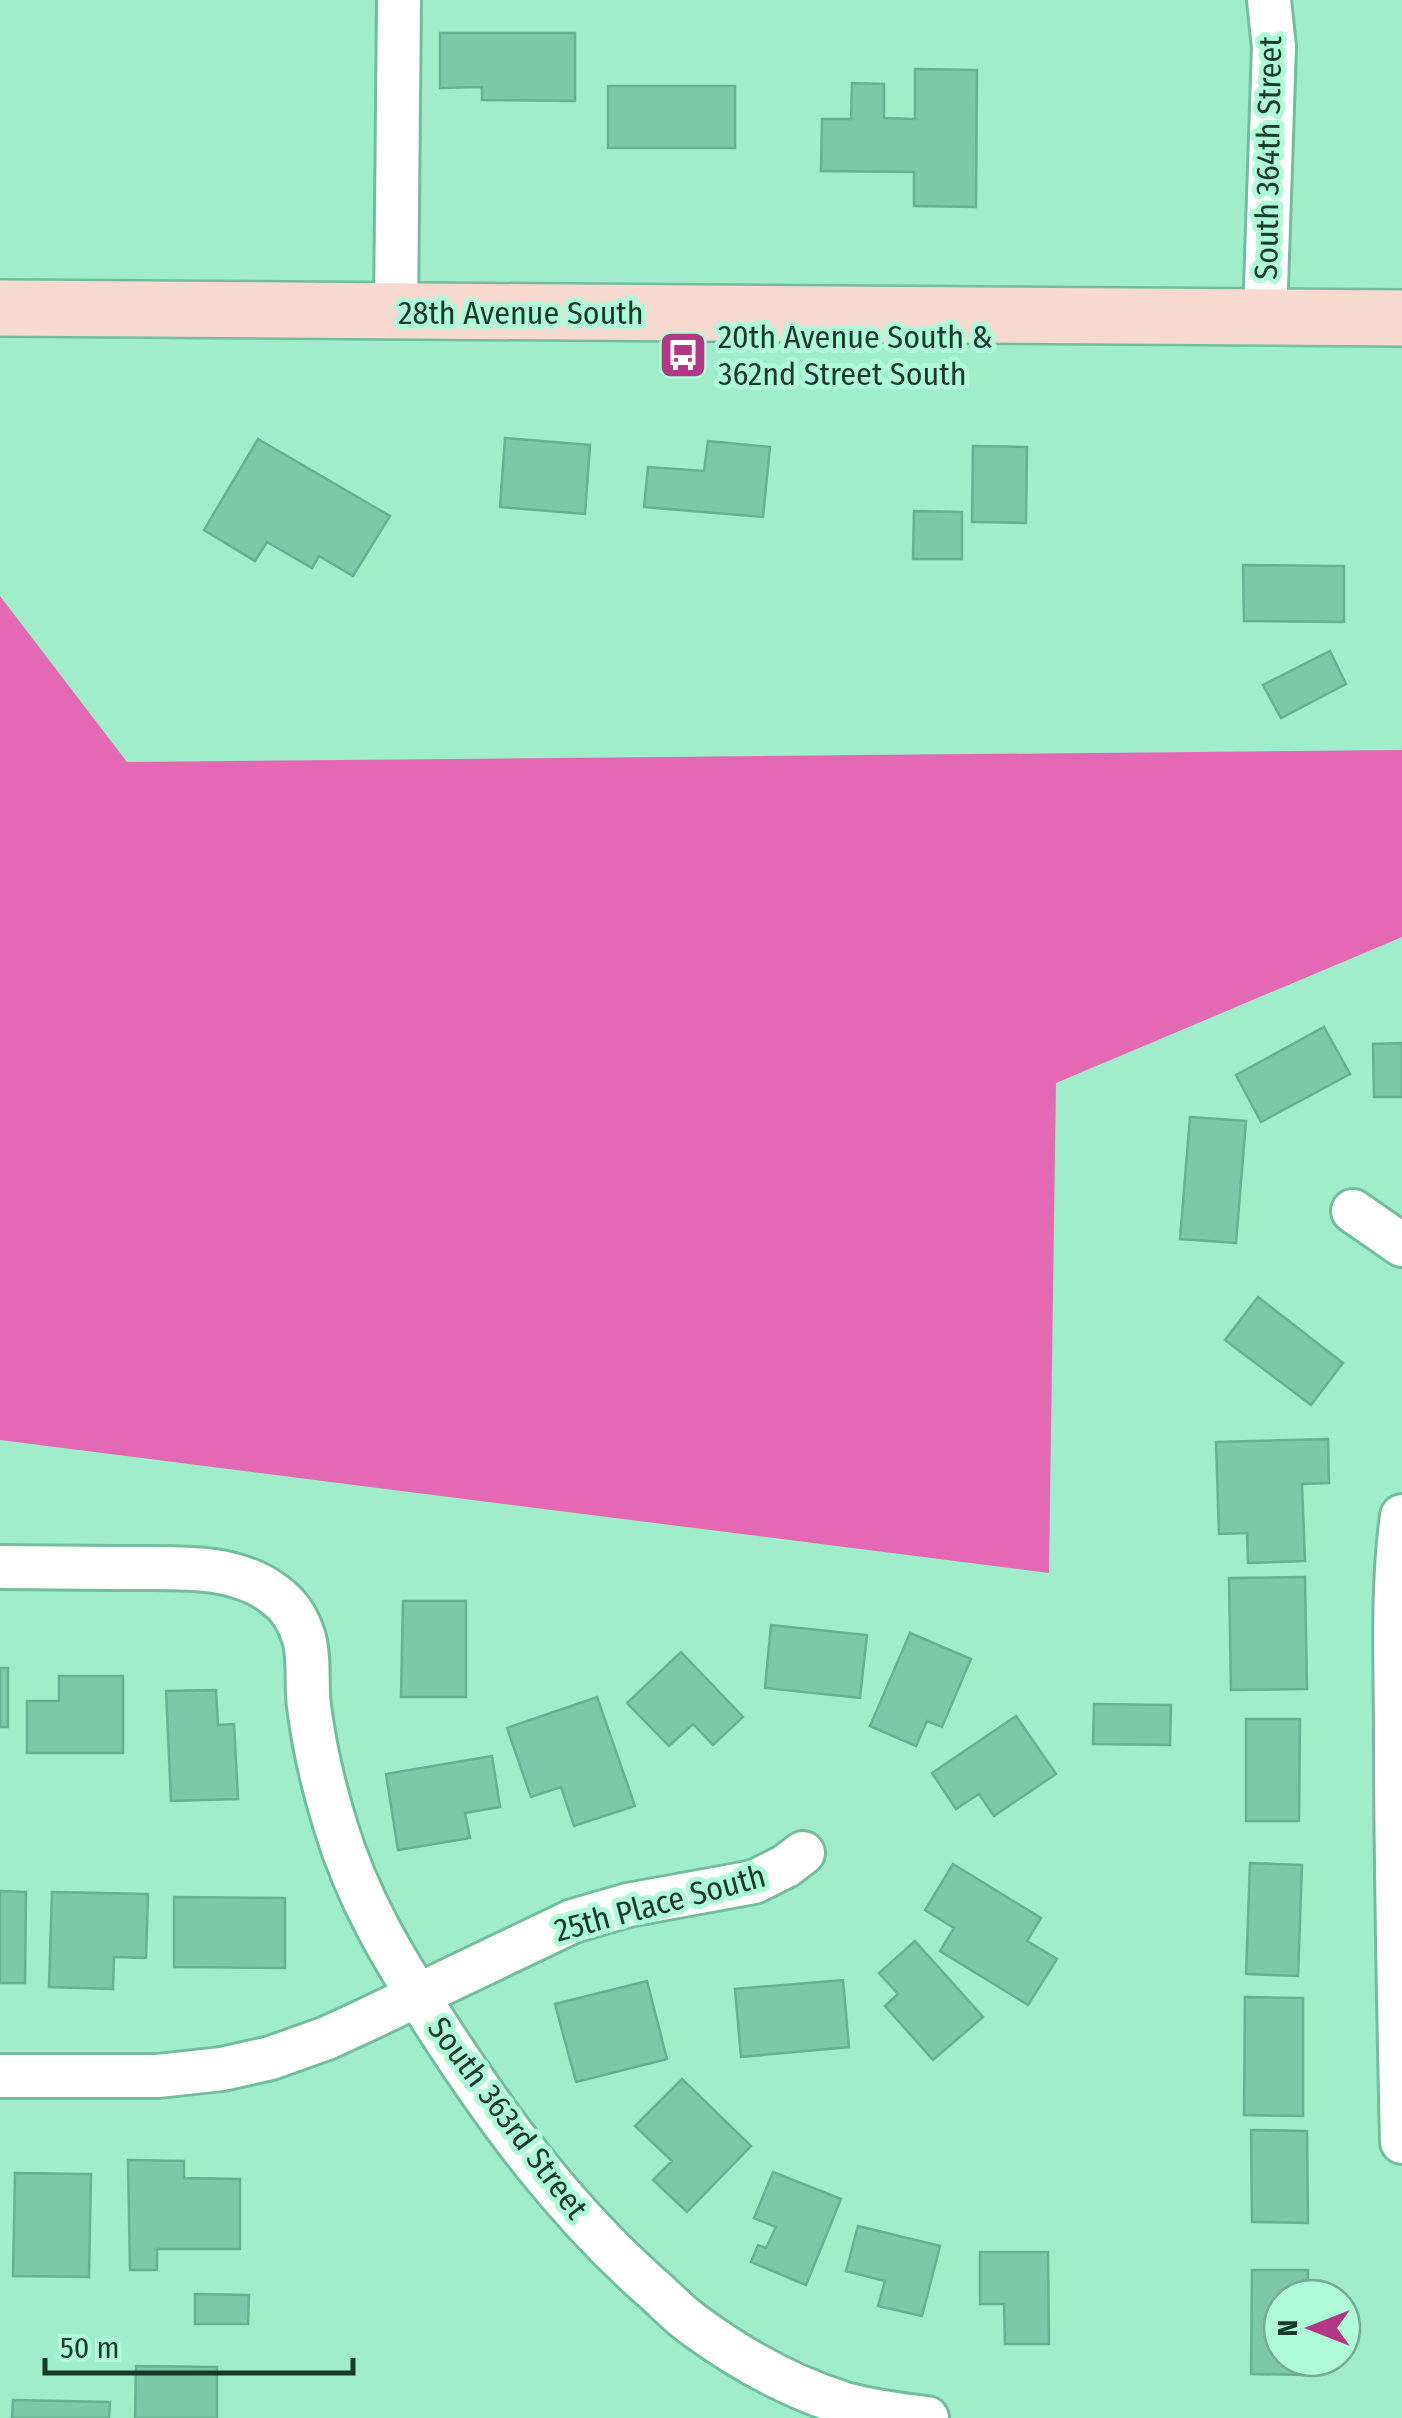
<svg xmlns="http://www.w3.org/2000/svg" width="1402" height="2418" font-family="'Fira Sans Condensed',sans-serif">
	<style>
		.forest { fill: #e36ab2 }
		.building { fill: #7cc9a9; stroke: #65b293; stroke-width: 2.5 }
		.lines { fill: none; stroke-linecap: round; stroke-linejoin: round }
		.street-casing { stroke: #71bd9e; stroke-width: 48 }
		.secondary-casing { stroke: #71bd9e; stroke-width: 60 }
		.street { stroke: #fff; stroke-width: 42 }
		.secondary { stroke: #f6dace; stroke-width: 55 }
		.labels { text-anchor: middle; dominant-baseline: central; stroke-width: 10; stroke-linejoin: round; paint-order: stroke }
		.street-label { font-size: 32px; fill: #19392d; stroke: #adfbd9 }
		.poi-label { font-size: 32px; fill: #19392d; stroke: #adfbd9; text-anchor: start }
	</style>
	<rect width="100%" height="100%" fill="#a0edcc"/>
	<path class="forest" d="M 0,596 L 127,762 L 1402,750 L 1402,937 L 1056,1083 L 1049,1573 L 0,1440 Z"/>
	<path class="building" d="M 440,33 L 575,33 L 575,101 L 482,100 L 482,87 L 440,88 Z
		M 915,69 L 977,70 L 976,207 L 914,206 L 914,172 L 821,171 L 822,119 L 851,119 L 852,83 L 884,84 L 884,118 L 915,119 Z
		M 608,86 L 735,86 L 735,148 L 608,148 Z
		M 505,438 L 590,445 L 585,514 L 500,507 Z
		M 258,439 L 390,516 L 353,576 L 319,556 L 312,568 L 267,542 L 255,561 L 204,530 Z
		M 708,441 L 770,447 L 763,517 L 644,507 L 648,467 L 704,471 Z
		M 973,446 L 1027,447 L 1026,523 L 972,522 Z
		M 914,511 L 962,512 L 962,559 L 913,559 Z
		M 1243,565 L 1344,566 L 1344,622 L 1244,621 Z
		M 1330,651 L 1346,684 L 1281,718 L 1263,685 Z
		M 1324,1027 L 1350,1074 L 1261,1122 L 1236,1075 Z
		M 1402,1043 L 1402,1097 L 1374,1097 L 1373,1044 Z
		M 1190,1117 L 1246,1121 L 1236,1243 L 1180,1239 Z
		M 1258,1297 L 1343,1363 L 1311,1405 L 1225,1340 Z
		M 1328,1439 L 1329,1483 L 1302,1484 L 1305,1561 L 1248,1563 L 1247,1533 L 1219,1534 L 1216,1442 Z
		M 1305,1577 L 1307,1689 L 1231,1690 L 1229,1578 Z
		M 403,1601 L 466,1601 L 466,1697 L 401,1697 Z
		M 771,1625 L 867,1635 L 860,1698 L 765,1688 Z
		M 910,1633 L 971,1659 L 942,1727 L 927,1721 L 916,1746 L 870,1726 Z
		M 681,1652 L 743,1717 L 713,1745 L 693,1724 L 669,1746 L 627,1703 Z
		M 0,1668 L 8,1668 L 8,1727 L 0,1727 Z
		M 59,1676 L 123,1676 L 123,1753 L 27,1753 L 27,1701 L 59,1701 Z
		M 216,1690 L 218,1725 L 234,1724 L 238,1799 L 171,1801 L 166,1691 Z
		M 597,1697 L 635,1806 L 574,1826 L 561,1787 L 531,1797 L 507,1728 Z
		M 1094,1704 L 1171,1705 L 1170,1745 L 1093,1744 Z
		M 1016,1716 L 1056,1774 L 994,1816 L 979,1794 L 956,1809 L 932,1773 Z
		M 1246,1719 L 1300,1719 L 1299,1821 L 1246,1821 Z
		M 492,1756 L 500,1807 L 465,1813 L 470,1838 L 398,1850 L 386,1774 Z
		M 1250,1863 L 1302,1865 L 1298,1976 L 1246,1974 Z
		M 953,1864 L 1041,1918 L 1027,1941 L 1057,1959 L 1028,2005 L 940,1951 L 954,1928 L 925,1910 Z
		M 0,1891 L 26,1892 L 25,1983 L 0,1983 Z
		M 52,1892 L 148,1894 L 146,1958 L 114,1957 L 113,1989 L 49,1987 Z
		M 174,1897 L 285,1898 L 285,1968 L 174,1967 Z
		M 915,1941 L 983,2017 L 933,2060 L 885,2006 L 898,1994 L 879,1973 Z
		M 843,1980 L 849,2047 L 741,2057 L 735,1989 Z
		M 647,1981 L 667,2059 L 576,2082 L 555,2004 Z
		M 1245,1997 L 1303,1998 L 1303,2116 L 1244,2115 Z
		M 682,2079 L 751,2146 L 687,2212 L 653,2180 L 672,2161 L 635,2126 Z
		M 1251,2130 L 1307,2131 L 1308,2223 L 1252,2222 Z
		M 128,2160 L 184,2161 L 184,2178 L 240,2179 L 240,2249 L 157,2249 L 157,2270 L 130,2270 Z
		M 773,2172 L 841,2199 L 806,2285 L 751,2262 L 758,2245 L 766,2248 L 776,2227 L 754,2218 Z
		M 15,2173 L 91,2174 L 89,2277 L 13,2276 Z
		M 858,2226 L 940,2246 L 922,2316 L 878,2306 L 885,2281 L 846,2271 Z
		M 980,2252 L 1048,2252 L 1049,2344 L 1005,2344 L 1004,2304 L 980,2304 Z
		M 1252,2270 L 1308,2270 L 1308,2298 L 1282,2298 L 1282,2358 L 1307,2358 L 1307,2375 L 1251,2374 Z
		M 195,2294 L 249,2295 L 248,2324 L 195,2324 Z
		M 136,2366 L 217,2367 L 217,2418 L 135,2418 Z
		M 13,2400 L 110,2402 L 109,2418 L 12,2418 Z"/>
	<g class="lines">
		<g class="street-casing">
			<path id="street" d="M 396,312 L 399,0
				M 1265,317 L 1274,47 L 1269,0
				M 1353,1211 L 1402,1245
				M 1402,1516 C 1392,1589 1396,1664 1396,1737 C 1396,1872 1399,2007 1402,2142
				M 0,1567 C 38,1567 76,1568 114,1568 C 165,1569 232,1561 275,1595 C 289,1605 299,1621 304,1638 C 310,1659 306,1684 309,1706 C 314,1746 323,1785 335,1824 C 358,1901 394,1959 437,2026 C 498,2121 567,2213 652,2288 C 667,2301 681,2317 698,2328 C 742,2360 793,2388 845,2404 C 872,2411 900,2415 927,2418
				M 0,2076 L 158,2076 L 222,2069 L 271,2058 L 327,2038 L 366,2020 L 573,1921 L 628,1905 L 754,1882 L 786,1866 L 803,1853"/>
		</g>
		<g class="secondary-casing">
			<path id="secondary" d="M 0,308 L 1402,318"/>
		</g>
		<use href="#street" class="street"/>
		<use href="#secondary" class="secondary"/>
	</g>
	<defs>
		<g id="bus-square" transform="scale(2.5)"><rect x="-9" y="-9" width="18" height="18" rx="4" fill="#b43786" stroke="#adfbd9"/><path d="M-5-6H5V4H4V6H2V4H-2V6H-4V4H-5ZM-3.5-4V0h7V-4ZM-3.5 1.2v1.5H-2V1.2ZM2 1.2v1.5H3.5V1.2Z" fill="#fff"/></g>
	</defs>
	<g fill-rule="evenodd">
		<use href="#bus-square" x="683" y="355"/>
	</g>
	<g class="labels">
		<g class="street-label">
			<text transform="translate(1268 158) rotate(-89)">South 364th Street</text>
			<text x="521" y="313">28th Avenue South</text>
			<text transform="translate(660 1903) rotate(-15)">25th Place South</text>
			<text transform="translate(508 2118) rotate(53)">South 363rd Street</text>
		</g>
		<g class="poi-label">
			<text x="718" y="337">20th Avenue South &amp;<tspan x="718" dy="37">362nd Street South</tspan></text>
		</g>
	</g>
	<g transform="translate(1312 2328) rotate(270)"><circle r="48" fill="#adfbd9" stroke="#72ad94" stroke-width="2.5"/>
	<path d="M0-8L18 38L0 25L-18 38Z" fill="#b43786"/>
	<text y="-15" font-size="28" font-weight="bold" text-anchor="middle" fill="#19392d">N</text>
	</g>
	<path d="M45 2358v15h308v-15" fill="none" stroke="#19392d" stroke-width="5"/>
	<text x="60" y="2358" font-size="30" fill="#19392d" stroke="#adfbd9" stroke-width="8" paint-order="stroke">50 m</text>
</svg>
